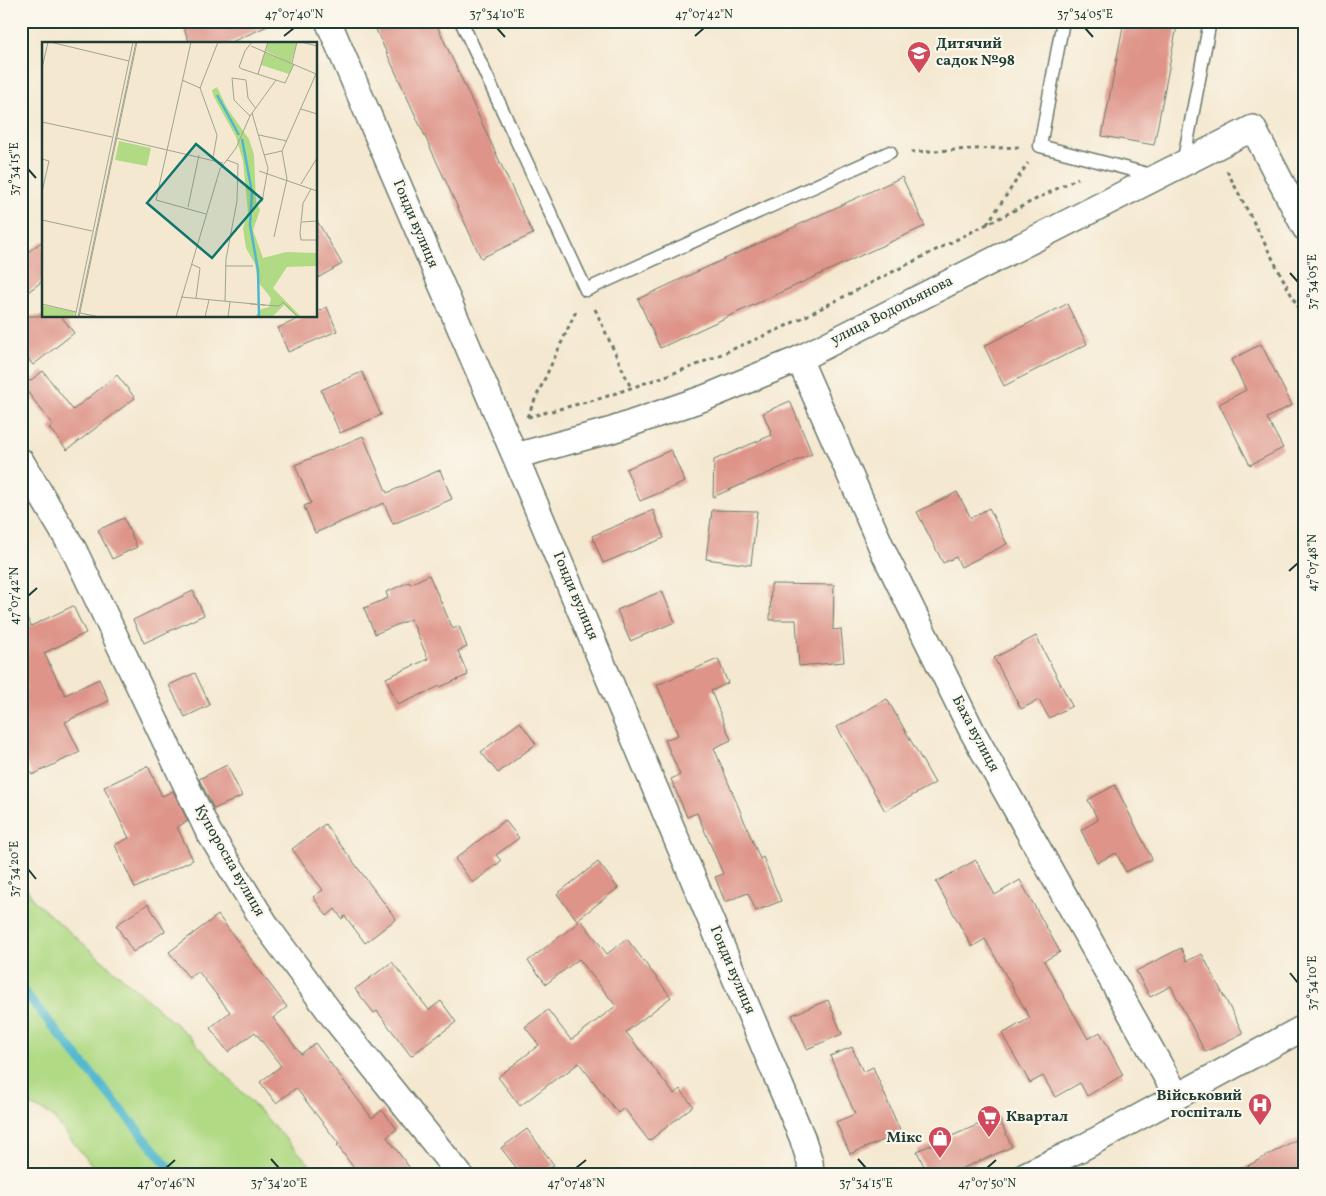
<svg xmlns="http://www.w3.org/2000/svg" width="1326" height="1196" font-family="Vollkorn,serif">
	<style>
		.green { fill: #b1da85; stroke: #688c5c }
		.lines { fill: none; stroke-linecap: round; stroke-linejoin: round }
		.stream { stroke: #4fb7cd; stroke-width: 9 }
		.building { fill: #de9489 }
		.service-casing { stroke: #6a796b; stroke-width: 15 }
		.minor-casing { stroke: #6a796b; stroke-width: 28 }
		.path { stroke: #6a796b; stroke-width: 3; stroke-dasharray: 4 4; stroke-linecap: butt }
		.service { stroke: #fff; stroke-width: 12 }
		.minor { stroke: #fff; stroke-width: 25 }
		.ticks { fill: none; stroke: #1f3d34; stroke-width: 2 }
		.labels { text-anchor: middle; dominant-baseline: central; stroke-width: 4.5; stroke-linejoin: round; paint-order: stroke }
		.poi-label { font-size: 15px; font-weight: bold; fill: #1f3d34; stroke: #fbf7ec; text-anchor: start }
		.street-label { font-size: 15px; fill: #1f3d34; stroke: #fbf7ec }
		.inset-river { fill: none; stroke: #4fb7cd; stroke-width: 2.5 }
		.inset-road { fill: none; stroke: #9fa492; stroke-width: 1 }
		.view { fill: #0f766e; fill-opacity: 0.15; stroke: #0f766e; stroke-width: 2.5 }
		.inset-edge { fill: none; stroke: #1f3d34; stroke-width: 2.5 }
		.neatline { fill: none; stroke: #1f3d34; stroke-width: 2 }
		.ticks-label { font-size: 12px; text-anchor: middle; fill: #1f3d34 }
	</style>
	<rect width="100%" height="100%" fill="#fbf7ec"/>
	<filter id="ink" filterUnits="userSpaceOnUse"><feTurbulence type="fractalNoise" baseFrequency=".02" numOctaves="2"/><feDisplacementMap in="SourceGraphic" scale="10" xChannelSelector="R" yChannelSelector="G"/><feConvolveMatrix kernelMatrix="1 2 1 2 8 2 1 2 1" color-interpolation-filters="sRGB"/></filter>
	<filter id="wash" filterUnits="userSpaceOnUse"><feTurbulence type="fractalNoise" baseFrequency=".0096" numOctaves="4" result="noise"/><feDisplacementMap in="SourceGraphic" scale="20" xChannelSelector="R" yChannelSelector="G"/><feGaussianBlur stdDeviation="1.12" result="paint"/><feColorMatrix in="noise" values="0 0 0 0 0 0 0 0 0 0 0 0 0 0 0 0 0 1.4 0 .05"/><feComposite in="paint" operator="in"/></filter>
	<g filter="url(#wash)">
		<rect width="100%" height="100%" fill="#f4e8d0"/>
		<path class="green" d="M 21,879 L 34,901 L 188,1035 L 320,1175 L 100,1175 L 50,1114 L 21,1101 Z"/>
		<g class="lines">
			<path class="stream" d="M 21,988 L 175,1175"/>
		</g>
		<g id="blocks">
			<path class="building" d="M 181,21 L 279,21 L 227,44 L 190,44 Z
				M 372,21 L 435,21 L 533,234 L 481,258 Z
				M 1124,21 L 1178,21 L 1154,145 L 1102,136 Z
				M 902,177 L 925,226 L 660,348 L 638,299 Z
				M 316,219 L 342,264 L 316,279 Z
				M 44,240 L 44,280 L 21,297 L 21,257 Z
				M 1067,304 L 1087,344 L 1004,386 L 984,346 Z
				M 327,307 L 337,331 L 288,352 L 278,328 L 305,316 L 316,316 L 316,312 Z
				M 21,316 L 61,316 L 74,333 L 33,365 L 21,350 Z
				M 1261,344 L 1292,405 L 1267,418 L 1283,448 L 1250,465 L 1219,404 L 1246,390 L 1231,360 Z
				M 43,371 L 73,410 L 117,375 L 135,398 L 67,450 L 49,428 L 53,425 L 23,386 Z
				M 362,372 L 381,415 L 340,433 L 321,390 Z
				M 790,401 L 812,454 L 713,497 L 714,460 L 772,435 L 763,413 Z
				M 363,436 L 387,493 L 440,470 L 452,499 L 393,524 L 384,503 L 315,533 L 304,506 L 311,503 L 295,465 Z
				M 671,450 L 685,482 L 640,501 L 626,469 Z
				M 957,492 L 971,518 L 989,508 L 1007,544 L 961,567 L 956,557 L 943,563 L 917,512 Z
				M 653,510 L 664,538 L 603,563 L 592,536 Z
				M 712,510 L 757,511 L 751,565 L 706,559 Z
				M 124,518 L 137,547 L 112,559 L 98,530 Z
				M 429,575 L 453,629 L 459,626 L 467,647 L 458,651 L 468,675 L 440,687 L 440,686 L 398,705 L 386,678 L 428,659 L 411,619 L 375,634 L 364,608 L 388,598 L 386,592 L 409,582 L 410,584 Z
				M 771,584 L 834,585 L 833,630 L 841,629 L 844,662 L 799,666 L 796,620 L 770,620 Z
				M 193,591 L 204,615 L 144,643 L 133,620 Z
				M 662,591 L 675,622 L 630,641 L 617,610 Z
				M 21,605 L 31,626 L 73,606 L 86,633 L 44,653 L 65,695 L 99,679 L 109,701 L 65,722 L 80,752 L 32,775 L 21,752 Z
				M 1036,636 L 1072,706 L 1049,718 L 1039,700 L 1021,709 L 994,658 Z
				M 718,659 L 728,683 L 711,691 L 731,740 L 714,748 L 760,859 L 763,857 L 781,901 L 756,911 L 748,893 L 725,902 L 715,877 L 723,874 L 697,813 L 687,817 L 671,779 L 680,775 L 665,740 L 678,735 L 657,685 Z
				M 195,673 L 210,705 L 185,717 L 169,685 Z
				M 887,699 L 935,783 L 885,811 L 837,727 Z
				M 520,722 L 536,744 L 498,773 L 481,752 Z
				M 227,765 L 242,796 L 214,809 L 199,779 Z
				M 148,766 L 162,796 L 173,791 L 188,821 L 177,827 L 193,860 L 135,888 L 115,845 L 129,838 L 104,787 Z
				M 1115,785 L 1152,859 L 1126,872 L 1116,853 L 1097,863 L 1081,830 L 1098,820 L 1088,800 Z
				M 505,820 L 519,838 L 496,855 L 501,861 L 473,883 L 455,859 Z
				M 325,824 L 396,919 L 365,943 L 345,916 L 342,919 L 335,909 L 327,916 L 313,897 L 323,890 L 292,849 Z
				M 976,860 L 995,895 L 1020,880 L 1060,952 L 1044,961 L 1088,1039 L 1100,1032 L 1123,1075 L 1087,1096 L 1080,1083 L 1055,1097 L 1043,1076 L 1030,1083 L 1002,1034 L 1030,1018 L 985,939 L 972,947 L 936,882 Z
				M 598,862 L 618,888 L 577,920 L 557,894 Z
				M 148,904 L 165,931 L 133,952 L 116,925 Z
				M 218,915 L 287,1007 L 273,1018 L 301,1054 L 315,1043 L 372,1118 L 382,1110 L 397,1129 L 387,1137 L 415,1175 L 359,1175 L 337,1145 L 339,1144 L 296,1088 L 276,1103 L 260,1082 L 281,1066 L 255,1032 L 228,1052 L 210,1028 L 230,1012 L 198,971 L 189,978 L 169,952 Z
				M 581,920 L 607,954 L 627,939 L 671,997 L 626,1032 L 674,1094 L 680,1089 L 693,1106 L 649,1141 L 624,1108 L 618,1113 L 579,1063 L 562,1076 L 561,1075 L 520,1106 L 498,1077 L 539,1045 L 525,1027 L 548,1010 L 571,1040 L 616,1006 L 579,959 L 546,984 L 528,961 Z
				M 1181,948 L 1187,961 L 1202,954 L 1243,1033 L 1205,1052 L 1171,986 L 1150,997 L 1136,971 Z
				M 392,962 L 429,1010 L 441,1001 L 456,1022 L 411,1056 L 377,1011 L 374,1013 L 355,989 Z
				M 828,1000 L 842,1034 L 807,1049 L 792,1015 Z
				M 852,1047 L 863,1072 L 873,1067 L 901,1133 L 850,1154 L 836,1122 L 855,1114 L 830,1056 Z
				M 998,1116 L 1012,1147 L 947,1175 L 928,1175 L 917,1151 Z
				M 527,1129 L 554,1165 L 540,1175 L 522,1175 L 501,1148 Z
				M 1305,1135 L 1305,1175 L 1231,1175 Z"/>
		</g>
	</g>
	<g filter="url(#ink)">
		<use href="#blocks" fill-opacity="0" stroke="#6a796b" stroke-width="1"/>
		<g class="lines">
			<g class="service-casing">
				<path id="service" d="M 461,21 L 586,290 L 890,152
					M 1063,21 L 1040,146 L 1155,176
					M 1183,164 L 1210,21"/>
			</g>
			<g class="minor-casing">
				<path id="minor" d="M 328,21 L 515,456 L 802,1137 L 810,1162 L 811,1175
					M 799,359 L 885,555 L 972,731 L 1177,1096
					M 515,456 L 612,430 L 707,397 L 799,359 L 1253,128 L 1305,228
					M 21,461 L 74,550 L 208,831 L 268,928 L 335,1019 L 460,1175
					M 1025,1175 L 1080,1149 L 1305,1027"/>
			</g>
			<path class="path" d="M 911,152 L 1019,147
				M 1227,171 L 1305,321
				M 987,224 L 1028,163
				M 595,309 L 631,388
				M 527,417 L 577,309
				M 528,417 L 602,398 L 694,366 L 784,327 L 1078,178"/>
			<use href="#service" class="service"/>
			<use href="#minor" class="minor"/>
		</g>
	</g>
	<path class="ticks" d="M 497,28 L 505,37M 1085,28 L 1093,37M 284,36 L 294,28M 695,36 L 704,28M 28,169 L 36,178M 1290,273 L 1298,282M 1289,571 L 1298,563M 28,596 L 37,588M 28,869 L 36,879M 1290,973 L 1298,983M 271,1159 L 279,1168M 858,1159 L 866,1168M 166,1168 L 175,1160M 576,1168 L 586,1160M 987,1168 L 996,1160"/>
	<defs>
		<g id="school-pin" transform="scale(1.25)"><path d="M0 17L-7.5 6A9.5 9.5 0 1 1 7.5 6Z" fill="#d1495b" stroke="#fbf7ec"/><path d="M0-5L7-2L0 1L-7-2ZM-4 1L0 2.5L4 1V4Q0 6-4 4Z" fill="#fff"/></g>
		<g id="hospital-pin" transform="scale(1.25)"><path d="M0 17L-7.5 6A9.5 9.5 0 1 1 7.5 6Z" fill="#d1495b" stroke="#fbf7ec"/><path d="M-5-5h3v3.5h4V-5h3V5h-3V1.5h-4V5h-3Z" fill="#fff"/></g>
		<g id="supermarket-pin" transform="scale(1.25)"><path d="M0 17L-7.5 6A9.5 9.5 0 1 1 7.5 6Z" fill="#d1495b" stroke="#fbf7ec"/><path d="M-6-5.5h2.5l.6 2H6L4.5 2H-2.5L-4.4-4H-6ZM-1.5 3.2a1.3 1.3 0 1 0 .1 0ZM3 3.2a1.3 1.3 0 1 0 .1 0Z" fill="#fff"/></g>
		<g id="shop-pin" transform="scale(1.25)"><path d="M0 17L-7.5 6A9.5 9.5 0 1 1 7.5 6Z" fill="#d1495b" stroke="#fbf7ec"/><path d="M-5-2.5h2.3a2.7 3.5 0 0 1 5.4 0H5L5.5 6h-11ZM-1.5-2.5h3a1.5 2.3 0 0 0-3 0Z" fill="#fff"/></g>
	</defs>
	<g fill-rule="evenodd">
		<use href="#school-pin" x="919" y="53"/>
		<use href="#hospital-pin" x="1260" y="1105"/>
		<use href="#supermarket-pin" x="989" y="1117"/>
		<use href="#shop-pin" x="940" y="1138"/>
	</g>
	<g class="labels">
		<g class="poi-label">
			<text x="936" y="44">Дитячий<tspan x="936" dy="17">садок №98</tspan></text>
			<text x="1242" y="1096" text-anchor="end">Військовий<tspan x="1242" dy="17">госпіталь</tspan></text>
			<text x="1006" y="1117">Квартал</text>
			<text x="922" y="1138" text-anchor="end">Мікс</text>
		</g>
		<g class="street-label">
			<text transform="translate(415 224) rotate(67)">Гонди вулиця</text>
			<text transform="translate(892 311) rotate(-27)">улица Водопьянова</text>
			<text transform="translate(575 596) rotate(67)">Гонди вулиця</text>
			<text transform="translate(975 734) rotate(62)">Баха вулиця</text>
			<text transform="translate(229 861) rotate(60)">Купоросна вулиця</text>
			<text transform="translate(732 970) rotate(67)">Гонди вулиця</text>
		</g>
	</g>
	<g transform="translate(42 42)">
		<rect width="275" height="275" fill="#f4e8d0"/>
		<path d="M 226,0 L 255,0 L 249,21 L 224,9 ZM 223,10 L 252,22 L 247,32 L 219,23 ZM 175,45 L 185,66 L 207,97 L 212,113 L 214,159 L 218,168 L 211,188 L 221,216 L 244,210 L 275,211 L 275,224 L 245,225 L 231,246 L 259,275 L 255,275 L 242,263 L 230,275 L 213,275 L 219,267 L 227,265 L 229,256 L 216,240 L 213,222 L 204,206 L 201,186 L 206,170 L 201,119 L 194,95 L 172,55 L 170,48 ZM 77,99 L 109,106 L 105,124 L 73,118 ZM 0,263 L 33,270 L 32,275 L 0,275 Z" fill="#b1da85"/>
		<path class="inset-river" d="M 175,53 L 197,93M 200,97 L 210,150 L 208,183 L 216,228 L 217,275"/>
		<path class="inset-road" d="M 8,0 L 87,19M 149,0 L 114,158 L 164,172M 210,0 L 203,9 L 197,25 L 200,27 L 243,41 L 252,22M 259,0 L 275,4M 209,4 L 274,32M 250,21 L 255,0M 0,26 L 6,0M 216,32 L 226,0M 140,38 L 158,46M 158,46 L 175,93 L 171,116M 158,46 L 176,0M 259,67 L 275,72M 210,71 L 226,126 L 220,160M 208,74 L 192,58 L 190,36 L 204,38 L 206,56 L 214,67M 0,80 L 70,95M 217,93 L 245,99M 74,96 L 181,121M 222,113 L 240,109M 0,117 L 7,119 L 0,150M 217,129 L 275,149M 259,142 L 275,116M 269,147 L 261,161 L 258,191 L 259,198 L 275,198M 146,165 L 157,113M 0,178 L 50,189M 260,180 L 275,179M 232,195 L 245,137 L 240,109 L 274,32M 149,222 L 158,226 L 154,256M 183,224 L 211,224M 139,255 L 223,263M 183,259 L 184,217 L 195,159 L 196,122 L 185,118M 0,262 L 34,270M 208,262 L 237,264 L 241,260 L 256,275M 38,271 L 58,275M 33,275 L 91,0M 36,275 L 94,0M 37,275 L 95,0M 134,275 L 178,127 L 194,106 L 208,74 L 234,38M 163,275 L 167,258M 186,275 L 188,260"/>
		<path class="view" d="M 154,102 L 220,157 L 170,216 L 105,161 Z"/>
		<rect width="275" height="275" class="inset-edge"/>
	</g>
	<rect width="1326" height="1196" fill="none" stroke="#fbf7ec" stroke-width="55"/>
	<rect x="28" y="28" width="1270" height="1140" class="neatline"/>
	<g class="ticks-label">
		<text x="294" y="18">47°07'40"N</text>
		<text x="497" y="18">37°34'10"E</text>
		<text x="704" y="18">47°07'42"N</text>
		<text x="1085" y="18">37°34'05"E</text>
		<text transform="translate(14 169) rotate(-90)" y="4">37°34'15"E</text>
		<text transform="translate(1312 282) rotate(-90)" y="4">37°34'05"E</text>
		<text transform="translate(1312 563) rotate(-90)" y="4">47°07'48"N</text>
		<text transform="translate(14 596) rotate(-90)" y="4">47°07'42"N</text>
		<text transform="translate(14 869) rotate(-90)" y="4">37°34'20"E</text>
		<text transform="translate(1312 983) rotate(-90)" y="4">37°34'10"E</text>
		<text x="166" y="1187">47°07'46"N</text>
		<text x="279" y="1187">37°34'20"E</text>
		<text x="576" y="1187">47°07'48"N</text>
		<text x="866" y="1187">37°34'15"E</text>
		<text x="987" y="1187">47°07'50"N</text>
	</g>
</svg>
